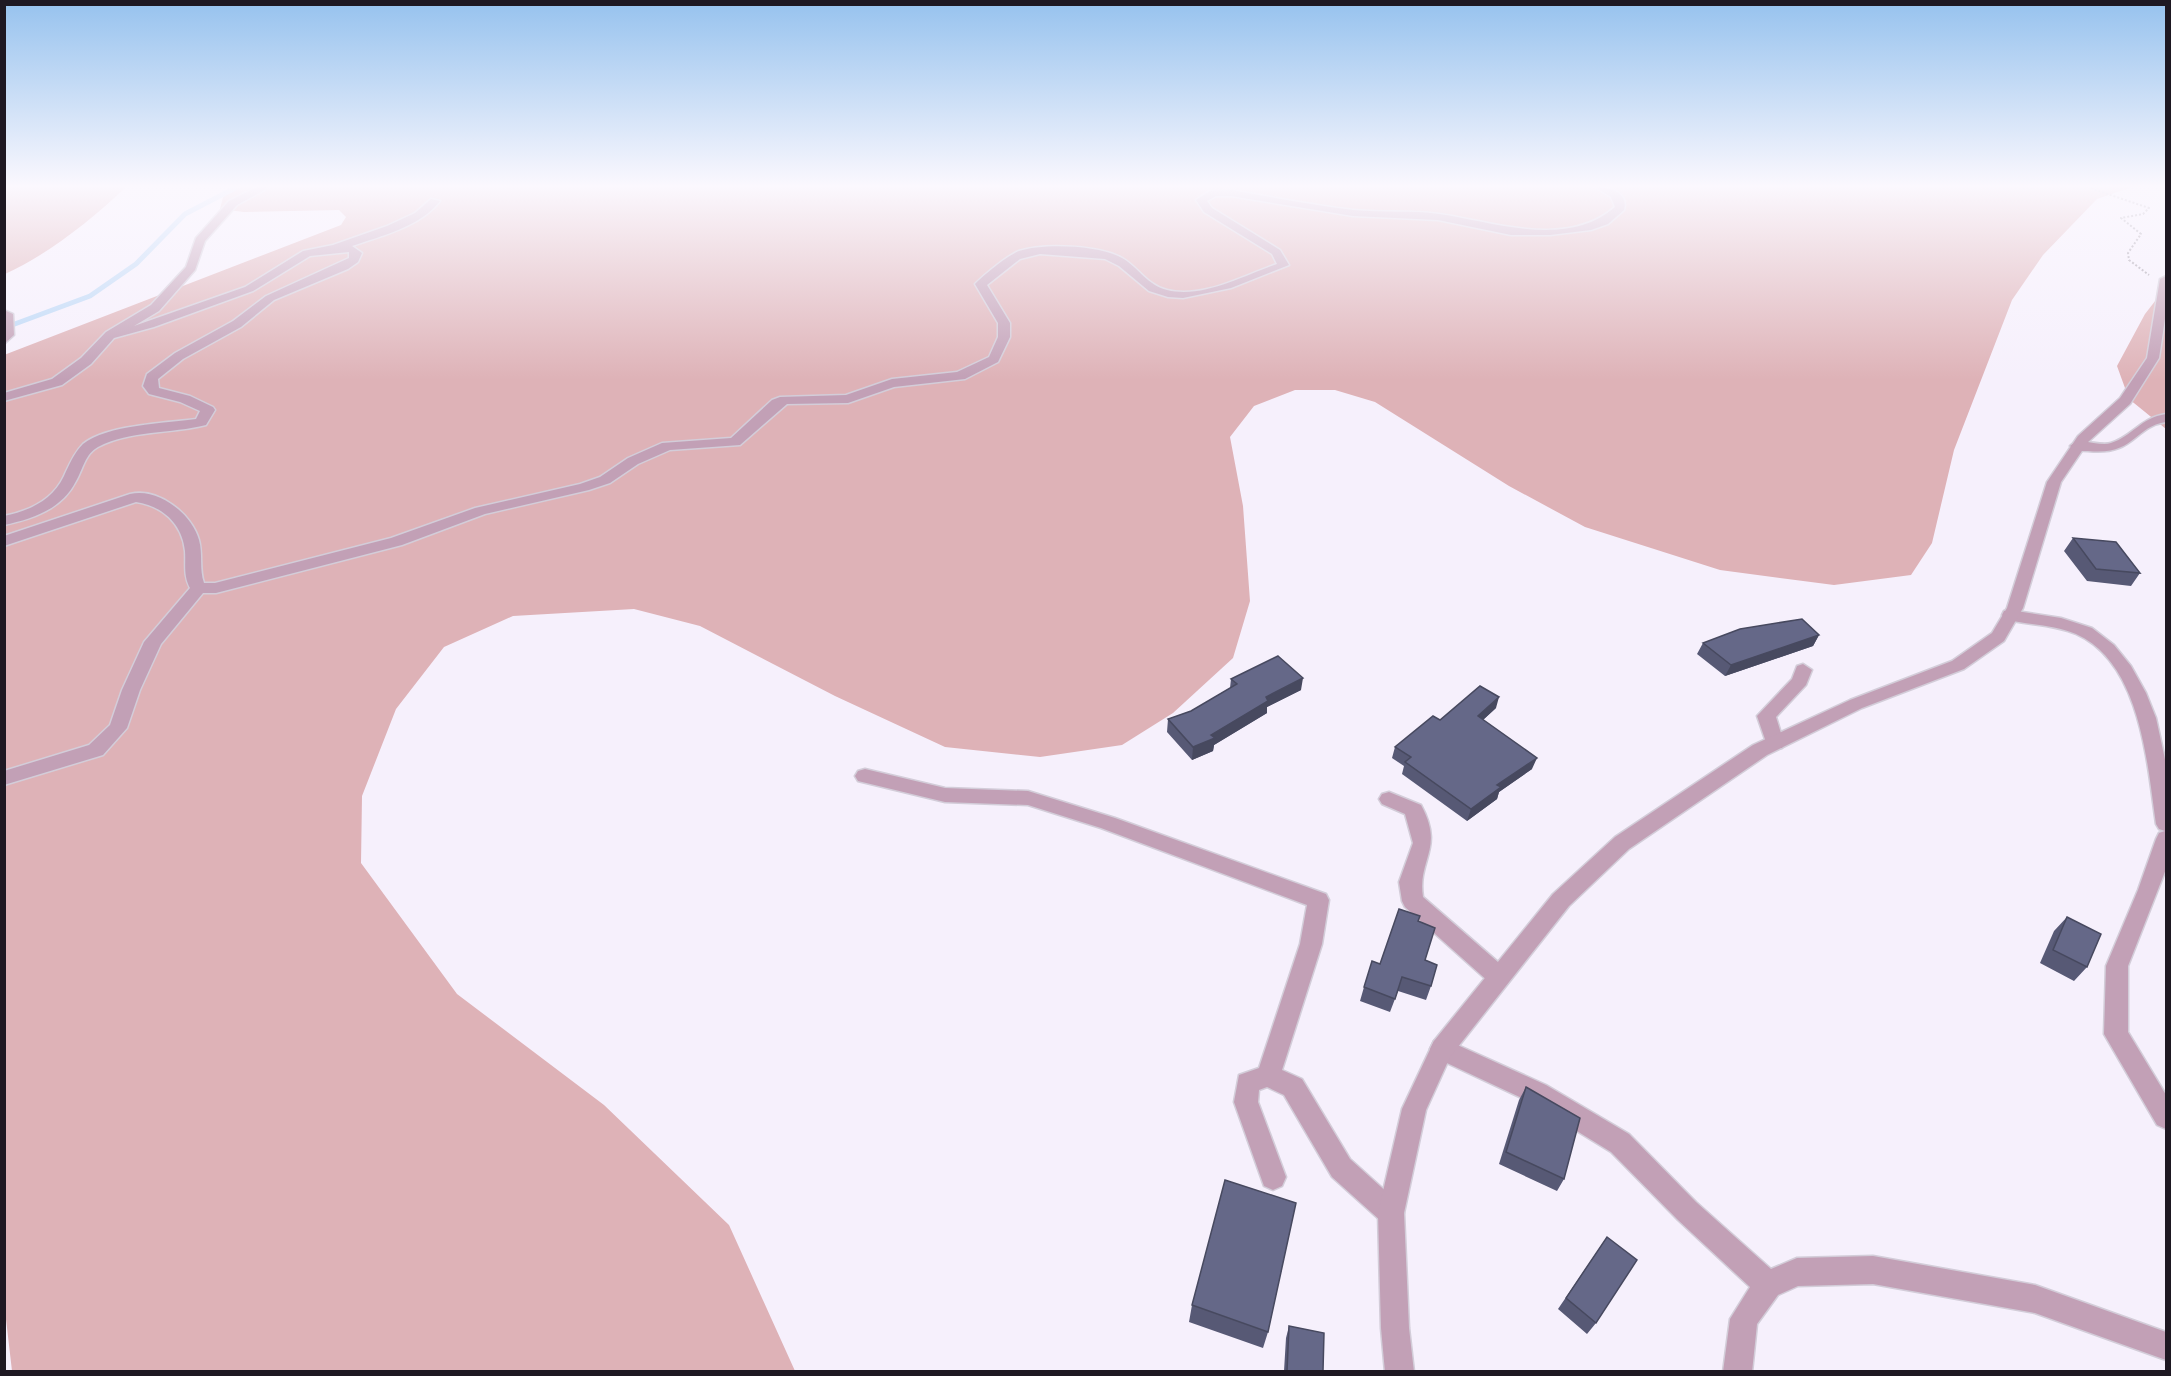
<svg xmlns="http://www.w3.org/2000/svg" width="2171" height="1376" font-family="'Crimson Pro',serif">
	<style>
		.forest { fill: #deb2b7 }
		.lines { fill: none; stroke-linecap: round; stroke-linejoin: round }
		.stream { stroke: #bcd8f6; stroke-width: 5 }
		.minor-casing { stroke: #d3cdd9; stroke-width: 3 }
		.tertiary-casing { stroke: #d3cdd9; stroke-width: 3 }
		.path { stroke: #9f99a4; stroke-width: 2; stroke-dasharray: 2 2; stroke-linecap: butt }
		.minor { fill: #c2a0b6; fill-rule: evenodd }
		.tertiary { fill: #c2a0b6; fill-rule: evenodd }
		.wall { fill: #575975 }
		.shaded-wall { fill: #47495f }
		.building { fill: #656888; stroke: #47495f; stroke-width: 1.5 }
	</style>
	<rect width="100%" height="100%" fill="#f6f0fc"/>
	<path class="forest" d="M 5,187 L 126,187 C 91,220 49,254 5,274 Z
		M 238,187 L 2132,187 L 2097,199 L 2043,255 L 2012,300 L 1954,450 L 1932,543 L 1911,575 L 1834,585 L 1720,570 L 1585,527 L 1509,486 L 1375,402 L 1335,390 L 1295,390 L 1254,406 L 1230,437 L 1243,506 L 1250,601 L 1233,658 L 1173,713 L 1122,745 L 1040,757 L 945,747 L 835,696 L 700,626 L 634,609 L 513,616 L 444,647 L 396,709 L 362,796 L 361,863 L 457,994 L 604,1105 L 729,1225 L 795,1371 L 12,1371 L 4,1302 L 4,355 L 341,225 L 346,217 L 339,210 L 244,212 L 220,209 L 223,197 Z
		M 2166,287 L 2166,429 L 2129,399 L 2117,366 L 2145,314 Z"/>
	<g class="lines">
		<path class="stream" d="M 4,328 L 90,296 L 136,264 L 185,214 L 237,187"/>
		<g class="minor-casing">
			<path id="minor" d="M 257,187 L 270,187 L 237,205 L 205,241 L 195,270 L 159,311 L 134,326 L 245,287 L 303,251 L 333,245 L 387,226 L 415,213 L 431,199 L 440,201 C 420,227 381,236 352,246 L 362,253 L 358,262 L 348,269 L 274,300 L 241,327 L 183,359 L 158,379 L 159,388 L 190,396 L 213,407 L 215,410 L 206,425 C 171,434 130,430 98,447 C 85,454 83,469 76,481 C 62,509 33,519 4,525 L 4,516 C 29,511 53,500 64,476 C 69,465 74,453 83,444 C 106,425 166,423 196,419 L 200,411 L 180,402 L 149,394 L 143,386 L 147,374 L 175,353 L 233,321 L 266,296 L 349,258 L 349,252 L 310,256 L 253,291 L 154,327 L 114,338 L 91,364 L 62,385 L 4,401 L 4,393 L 52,379 L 81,358 L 106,332 L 151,305 L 186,267 L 196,238 L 229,201 Z
				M 1595,187 C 1609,187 1629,192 1624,210 L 1608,224 L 1591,230 L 1550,235 L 1511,235 L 1438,220 L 1353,216 L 1231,196 L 1216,196 L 1207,201 L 1212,208 L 1280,250 L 1289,265 L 1231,288 L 1183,298 L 1168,297 L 1149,291 L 1119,266 L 1105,259 L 1040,254 L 1020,259 L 987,285 L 1010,323 L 1010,337 L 998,362 L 965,379 L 894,387 L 848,403 L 787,404 L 740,445 L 670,450 L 638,464 L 610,483 L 589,490 L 485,514 L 402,545 L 216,593 L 203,593 L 161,644 L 140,690 L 127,728 L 103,755 L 4,785 L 4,771 L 89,745 L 110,725 L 122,690 L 144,642 L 190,588 C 183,575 186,564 185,551 C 182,523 162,506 136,502 L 4,546 L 4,536 L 130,494 C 158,487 192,514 199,540 C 203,554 199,569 204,583 L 215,583 L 391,538 L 475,508 L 580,484 L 600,477 L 628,458 L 662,443 L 731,438 L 772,400 L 780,397 L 846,395 L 892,379 L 957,372 L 989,357 L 998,337 L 998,323 L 975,284 C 984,275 1008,255 1019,251 C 1043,243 1100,245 1122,258 C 1138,267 1148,286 1167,290 C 1203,299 1244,275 1277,264 L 1272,254 L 1204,212 L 1196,200 L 1210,191 L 1231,190 C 1271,197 1312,205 1353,210 C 1381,213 1411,210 1439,214 C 1495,222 1567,249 1615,207 L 1611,197 Z
				M 4,310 L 13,314 L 14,335 L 4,344 Z
				M 2166,414 L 2166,422 C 2133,427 2135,456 2088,451 C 2081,451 2075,451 2070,446 C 2080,436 2099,447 2111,443 C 2133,436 2140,418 2166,414 Z
				M 2010,610 L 2061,618 L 2092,628 L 2114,645 L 2131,666 L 2146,693 L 2156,718 L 2166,764 L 2166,869 L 2128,966 L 2128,1032 L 2166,1095 L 2166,1129 L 2157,1125 L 2104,1034 L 2106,966 L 2138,890 L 2156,839 L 2159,833 L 2165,831 L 2159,829 L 2156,824 C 2147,763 2141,663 2076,634 C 2053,624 2027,625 2004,619 L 2002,615 L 2004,611 Z
				M 1803,664 L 1812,670 L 1806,685 L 1776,717 L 1784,743 L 1782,748 L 1768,748 L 1757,716 L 1792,679 L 1797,666 Z
				M 865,769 L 945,788 L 1028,791 L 1115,818 L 1326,894 L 1329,900 L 1322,944 L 1282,1070 L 1302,1079 L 1350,1159 L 1400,1204 L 1404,1213 L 1400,1222 L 1391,1226 L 1382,1222 L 1332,1177 L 1284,1095 L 1267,1087 L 1259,1090 L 1258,1102 L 1286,1177 L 1282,1186 L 1273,1190 L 1264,1186 L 1234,1102 L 1239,1075 L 1259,1068 L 1300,944 L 1307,905 L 1101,828 L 1028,805 L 945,802 L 858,781 L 855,776 L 858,771 Z
				M 1389,792 L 1421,805 C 1445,849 1417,859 1423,897 L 1506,969 L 1509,976 L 1506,983 L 1498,986 L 1490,983 L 1405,907 L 1402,901 L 1399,882 L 1413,843 L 1405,814 L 1382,804 L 1379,799 L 1382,794 Z
				M 1442,1038 L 1546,1085 L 1629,1134 L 1696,1202 L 1771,1269 L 1797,1258 L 1873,1256 L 2035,1285 L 2166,1332 L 2166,1360 L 2035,1313 L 1873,1284 L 1798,1286 L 1778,1295 L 1757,1324 L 1752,1372 L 1723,1372 L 1730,1319 L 1750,1287 L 1678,1220 L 1611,1152 L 1528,1101 L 1434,1057 L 1430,1049 L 1434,1041 Z"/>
		</g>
		<g class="tertiary-casing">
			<path id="tertiary" d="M 2166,276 L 2166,312 L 2159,358 L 2130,404 L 2088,442 L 2061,482 L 2023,608 L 2004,641 L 1964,669 L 1862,708 L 1767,755 L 1629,849 L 1569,906 L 1450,1057 L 1426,1110 L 1404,1213 L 1409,1328 L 1414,1372 L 1385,1372 L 1381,1328 L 1378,1213 L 1402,1109 L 1434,1041 L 1553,894 L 1615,837 L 1753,745 L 1850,700 L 1952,661 L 1992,633 L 2007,608 L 2047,482 L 2078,436 L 2120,398 L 2147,358 L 2160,279 Z"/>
		</g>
		<path class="path" d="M 2087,187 L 2149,208 L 2143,214 L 2121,218 L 2141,234 L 2128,253 L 2129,260 L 2149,275"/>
		<use href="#minor" class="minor"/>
		<use href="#tertiary" class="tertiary"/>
	</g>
	<path class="wall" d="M 2073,538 L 2140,573 L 2131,586 L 2087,581 L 2064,551 Z
		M 1819,635 L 1813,646 L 1725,676 L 1697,654 L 1703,643 Z
		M 1231,679 L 1301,690 L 1267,707 L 1267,713 L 1214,745 L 1213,751 L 1192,760 L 1167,732 L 1168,719 L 1191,711 L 1230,688 Z
		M 1496,708 L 1483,720 L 1532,769 L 1499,792 L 1497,799 L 1467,821 L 1402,774 L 1404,766 L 1392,758 L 1395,747 L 1440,720 Z
		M 2067,917 L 2087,967 L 2074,981 L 2040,963 L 2054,931 Z
		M 1418,921 L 1431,986 L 1426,1000 L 1398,991 L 1390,1012 L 1360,1001 L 1364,987 L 1380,964 Z
		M 1526,1087 L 1564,1179 L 1557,1191 L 1499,1164 L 1519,1100 Z
		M 1607,1237 L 1596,1323 L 1587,1334 L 1558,1309 Z
		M 1192,1305 L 1268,1332 L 1263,1348 L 1189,1322 Z
		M 1289,1326 L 1323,1371 L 1284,1371 L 1286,1338 Z"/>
	<path class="shaded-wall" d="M 1819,635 L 1813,646 L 1725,676 L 1731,665 Z
		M 1303,678 L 1301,690 L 1267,707 L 1267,713 L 1214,745 L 1213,751 L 1192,760 L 1193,747 L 1266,697 Z
		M 1499,697 L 1496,708 L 1474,728 L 1478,716 Z
		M 1537,758 L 1532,769 L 1499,792 L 1497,799 L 1467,821 L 1471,809 L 1497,785 Z"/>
	<path class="building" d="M 2073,538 L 2116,542 L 2140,573 L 2096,569 Z
		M 1802,619 L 1819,635 L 1731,665 L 1703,643 L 1740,629 Z
		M 1278,656 L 1303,678 L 1266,697 L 1268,701 L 1211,735 L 1215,738 L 1193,747 L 1168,719 L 1191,711 L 1237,684 L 1231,679 Z
		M 1480,686 L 1499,697 L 1478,716 L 1537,758 L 1497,785 L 1501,787 L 1471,809 L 1405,762 L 1411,757 L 1395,747 L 1433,716 L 1440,720 Z
		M 1399,909 L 1420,916 L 1418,921 L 1435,928 L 1425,960 L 1437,965 L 1431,986 L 1402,977 L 1395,999 L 1364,987 L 1372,961 L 1380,964 Z
		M 2067,917 L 2101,934 L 2087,967 L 2053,950 Z
		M 1526,1087 L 1580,1118 L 1564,1179 L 1506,1152 Z
		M 1225,1180 L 1296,1203 L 1268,1332 L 1192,1305 Z
		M 1607,1237 L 1637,1260 L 1596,1323 L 1566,1298 Z
		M 1289,1326 L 1324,1333 L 1323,1371 L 1287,1371 Z"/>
	<linearGradient id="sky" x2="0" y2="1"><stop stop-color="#96c2ee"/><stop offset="0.49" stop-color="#fbf8fe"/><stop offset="1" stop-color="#fbf8fe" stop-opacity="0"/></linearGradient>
	<rect width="2171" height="380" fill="url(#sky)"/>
	<rect width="2171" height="1376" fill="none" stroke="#1e1822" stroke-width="12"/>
</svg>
